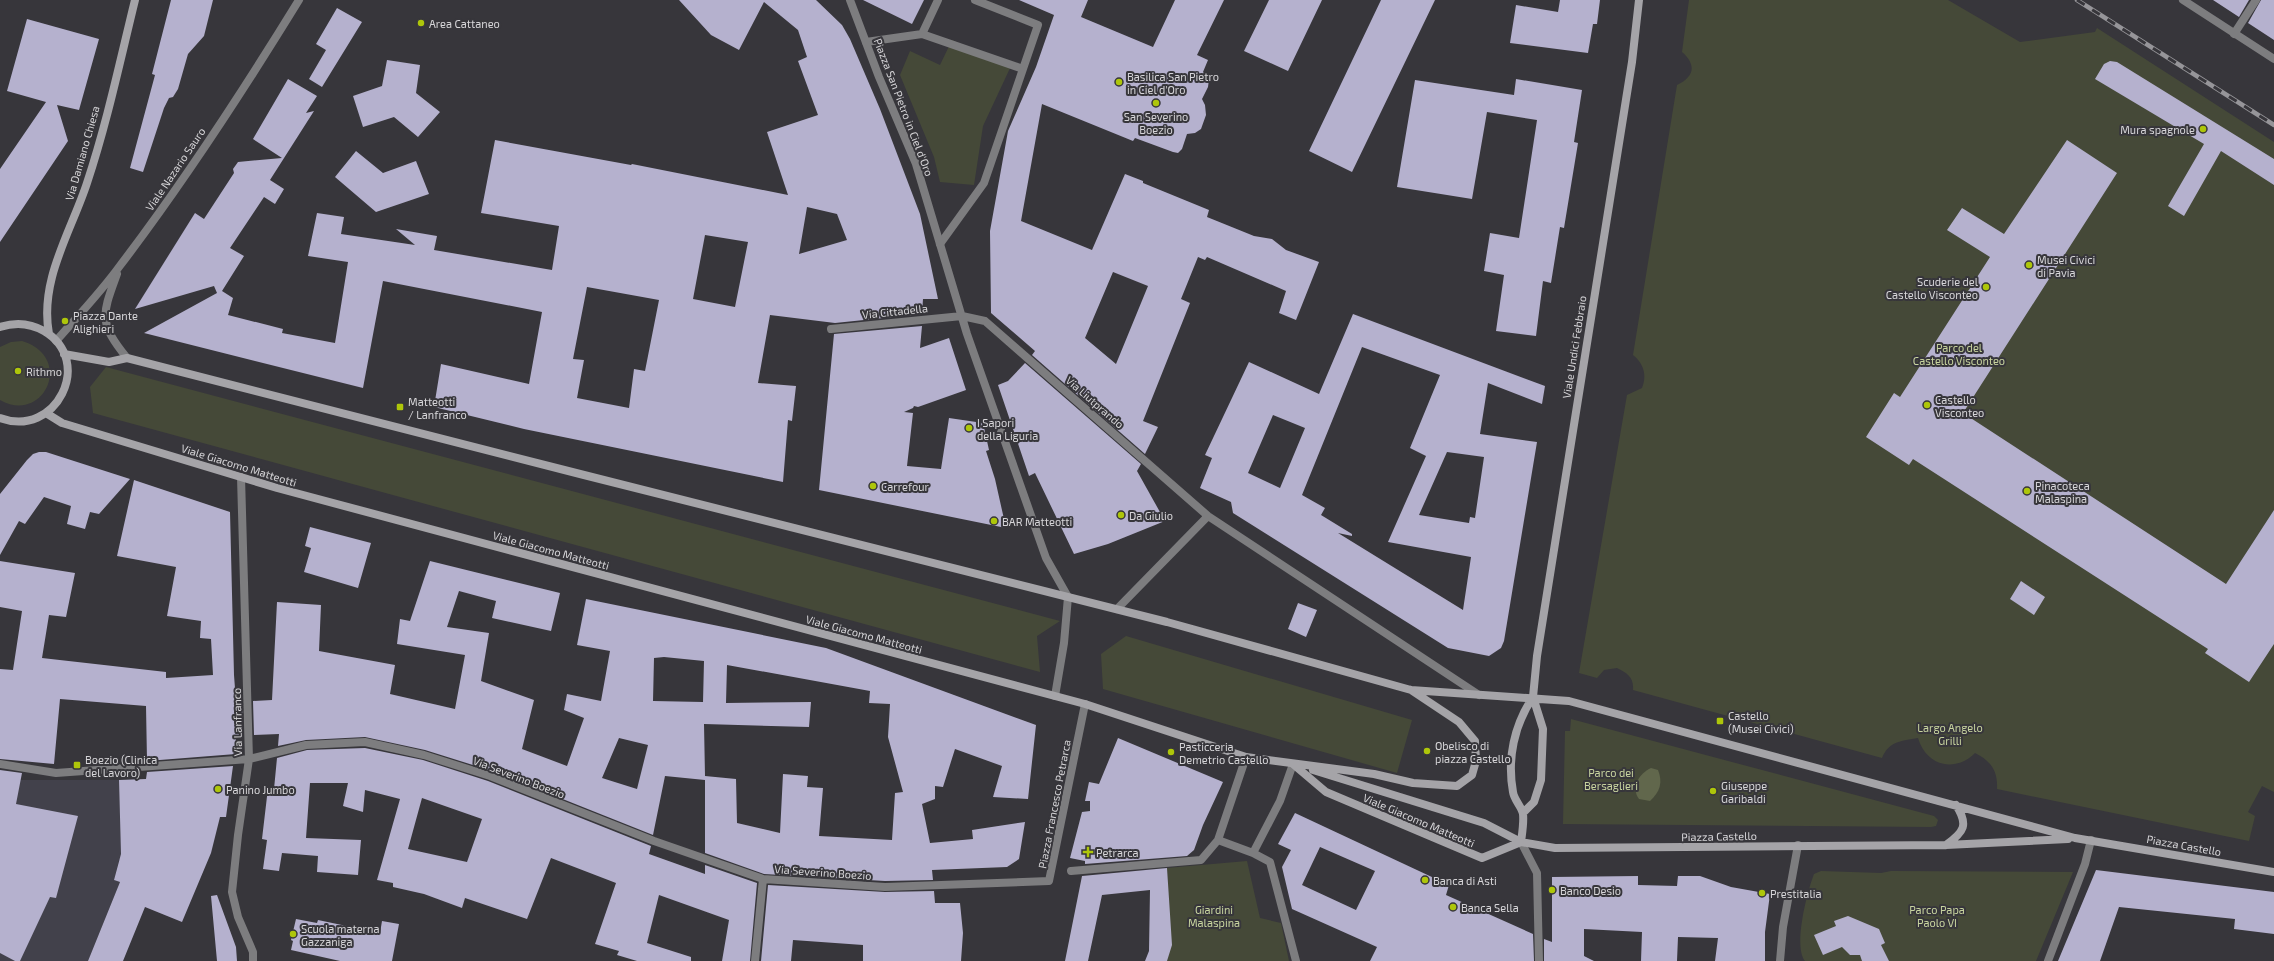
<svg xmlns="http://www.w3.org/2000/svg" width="2274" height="961" font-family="'Exo 2',sans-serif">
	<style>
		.built { fill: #42414b }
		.green { fill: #454938 }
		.water { fill: #61674c }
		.building { fill: #b5b1ce; fill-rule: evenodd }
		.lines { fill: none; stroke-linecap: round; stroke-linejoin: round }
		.lane { stroke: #7d7d7f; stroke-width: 8 }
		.street { stroke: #7d7d7f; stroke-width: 8 }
		.secondary { stroke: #a5a4a8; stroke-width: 8 }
		.rail-casing { stroke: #969599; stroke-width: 4.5 }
		.rail { stroke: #37363b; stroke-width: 3; stroke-dasharray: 9; stroke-linecap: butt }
		.poi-dot { fill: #aec60a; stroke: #37363b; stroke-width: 1.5 }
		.labels { text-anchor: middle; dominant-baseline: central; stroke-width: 4; stroke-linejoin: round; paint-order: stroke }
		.poi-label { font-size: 11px; fill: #d7d6d9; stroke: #37363b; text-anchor: start }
		.street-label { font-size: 11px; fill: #d7d6d9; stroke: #37363b }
		.park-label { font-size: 11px; fill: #c8d49f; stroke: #37363b }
	</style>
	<rect width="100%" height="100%" fill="#37363b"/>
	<path class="built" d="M 0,776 L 20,780 L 119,780 L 121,842 L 124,859 L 119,860 L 114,880 L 120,882 L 88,961 L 0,961 Z"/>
	<path class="green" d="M 1689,0 L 1948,0 L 2020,42 L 2095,32 L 2097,28 L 2274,142 L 2274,792 L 2262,786 L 2248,812 L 2255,816 L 2249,841 L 1997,789 C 1998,771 1991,761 1975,753 C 1955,773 1926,766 1918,738 C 1901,741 1889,741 1882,758 L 1633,690 C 1634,677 1627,673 1617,668 L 1604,670 L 1597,678 L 1579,673 L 1627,395 L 1642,388 C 1647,375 1644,364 1633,355 L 1677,85 C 1694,77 1697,65 1682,52 Z
		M 952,40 L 1011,66 L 983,126 L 974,185 L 940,182 L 934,157 L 900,75 L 910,51 L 940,65 Z
		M 22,341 C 75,357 44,425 0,400 L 0,347 L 11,342 Z
		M 106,367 L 1060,621 L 1037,636 L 1040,672 L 93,413 L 90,387 Z
		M 1126,636 L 1412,720 L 1397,773 L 1103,689 L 1101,654 Z
		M 1571,719 L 1934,816 L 1938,820 L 1936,826 L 1931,827 L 1563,824 L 1565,731 L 1570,731 Z
		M 1247,861 L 1260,918 L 1281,923 L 1289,961 L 1167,961 L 1170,943 L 1167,868 Z
		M 1821,871 L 1881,873 L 1891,871 L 2073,872 L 2036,961 L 1805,961 C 1793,947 1807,892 1814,874 Z"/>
	<path class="water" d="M 1651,768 L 1658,770 C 1663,782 1660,792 1650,801 L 1639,799 C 1630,787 1640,773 1651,768 Z"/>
	<path class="building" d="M 171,0 L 213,0 L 204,36 L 188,54 L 178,89 L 173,97 L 169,98 L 164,108 L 143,172 L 130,168 L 155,75 L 152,74 Z
		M 679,0 L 816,0 L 842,25 L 850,39 L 880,109 L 920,214 L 938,299 L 923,299 L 922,314 L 835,323 L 770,315 L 758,383 L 796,386 L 792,421 L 788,420 L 783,482 L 524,429 L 434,407 L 441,364 L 529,384 L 542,312 L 383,281 L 363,388 L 144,333 L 217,293 L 214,286 L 135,309 L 195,213 L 204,219 L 234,173 L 233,169 L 238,162 L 282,158 L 253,139 L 288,79 L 317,96 L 306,113 L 314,111 L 270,180 L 284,189 L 275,204 L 264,197 L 230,248 L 244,256 L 222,291 L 233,298 L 228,315 L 283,329 L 282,333 L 335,343 L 348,262 L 308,256 L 317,213 L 344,217 L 341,234 L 415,245 L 396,229 L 437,236 L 434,250 L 552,270 L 559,226 L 481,213 L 495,140 L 631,165 L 632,164 L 788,195 L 767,132 L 818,115 L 798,61 L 807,57 L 798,30 L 764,2 L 739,50 L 711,35 ZM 807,207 L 837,214 L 847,240 L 799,254 ZM 705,235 L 748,242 L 735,307 L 693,299 ZM 587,287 L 659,300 L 645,371 L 634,369 L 629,408 L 577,398 L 584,360 L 573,359 Z
		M 863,0 L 924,0 L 912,24 Z
		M 1019,0 L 1088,0 L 1081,17 L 1153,47 L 1175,0 L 1224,0 L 1197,55 L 1208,60 L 1203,72 L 1209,79 L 1208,87 L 1202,99 L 1205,105 L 1206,115 L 1201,129 L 1195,133 L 1187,134 L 1182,149 L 1178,153 L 1173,152 L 1135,138 L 1133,141 L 1042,104 L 1021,221 L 1092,250 L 1125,174 L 1143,181 L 1143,183 L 1209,210 L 1207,217 L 1254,236 L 1272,239 L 1286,250 L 1319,262 L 1296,320 L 1279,313 L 1286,291 L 1207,257 L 1205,260 L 1198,257 L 1181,299 L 1190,303 L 1143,421 L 1158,427 L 1145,454 L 1032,355 L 1035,351 L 991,313 L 990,231 L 1008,131 L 1036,67 L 1054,15 ZM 1113,272 L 1148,286 L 1116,364 L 1085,338 Z
		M 1269,0 L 1322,0 L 1288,71 L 1244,51 Z
		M 1381,0 L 1435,0 L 1352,172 L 1309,151 Z
		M 1560,0 L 1600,0 L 1597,24 L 1593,24 L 1588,53 L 1510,43 L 1516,5 L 1558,12 Z
		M 2213,0 L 2249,0 L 2239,17 Z
		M 2261,0 L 2274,0 L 2274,40 L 2248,23 Z
		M 337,8 L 362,22 L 322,87 L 309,79 L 326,50 L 316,44 Z
		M 27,19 L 99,39 L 79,110 L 57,105 L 68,141 L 0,242 L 0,169 L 46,102 L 7,91 Z
		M 387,60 L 420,65 L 416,93 L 440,112 L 418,137 L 394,117 L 363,127 L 353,96 L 382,86 Z
		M 2110,61 L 2117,62 L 2274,159 L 2274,185 L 2221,151 L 2184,216 L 2168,206 L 2204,144 L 2095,79 L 2104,64 Z
		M 1516,79 L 1582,90 L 1574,142 L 1578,143 L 1564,228 L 1560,227 L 1551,283 L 1543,281 L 1536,336 L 1496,331 L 1504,275 L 1484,271 L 1490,233 L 1519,238 L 1537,120 L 1487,112 L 1472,199 L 1397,187 L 1415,80 L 1514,95 Z
		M 2067,140 L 2117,173 L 1963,413 L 2226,584 L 2274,510 L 2274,644 L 2249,682 L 2205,653 L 2208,649 L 1913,459 L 1909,465 L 1866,437 L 1894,393 L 1900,397 L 1990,257 L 1947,230 L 1962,208 L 2004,234 Z
		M 356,151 L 383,173 L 416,161 L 429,194 L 376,212 L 335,177 Z
		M 1353,314 L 1545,386 L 1542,404 L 1488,383 L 1480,434 L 1537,442 L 1504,641 L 1501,648 L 1489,656 L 1448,648 L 1233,513 L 1231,502 L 1200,488 L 1212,458 L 1205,455 L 1249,362 L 1319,394 ZM 1362,347 L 1440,375 L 1410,448 L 1426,456 L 1388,542 L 1471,557 L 1463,610 L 1338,533 L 1352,536 L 1352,534 L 1321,515 L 1325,508 L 1302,495 ZM 1273,415 L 1305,428 L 1280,488 L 1248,473 ZM 1447,452 L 1484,457 L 1475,518 L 1470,517 L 1469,523 L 1419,515 Z
		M 922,326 L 920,348 L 949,338 L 966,390 L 918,407 L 914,406 L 913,408 L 904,412 L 913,413 L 907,466 L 941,469 L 949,418 L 983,423 L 989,450 L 986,451 L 995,479 L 1006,528 L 819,490 L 834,334 Z
		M 1025,363 L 1141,464 L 1137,471 L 1165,521 L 1108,544 L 1074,554 L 1035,473 L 1029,476 L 998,385 L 1008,381 Z
		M 39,452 L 46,452 L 130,479 L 99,514 L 90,512 L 85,529 L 67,524 L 71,506 L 44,497 L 25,524 L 19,521 L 0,555 L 0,494 L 27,460 L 33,454 Z
		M 134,480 L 230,512 L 234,675 L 236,702 L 242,702 L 243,736 L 236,736 L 236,754 L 147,761 L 146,706 L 60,699 L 54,764 L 0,759 L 0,669 L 13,670 L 22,611 L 0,607 L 0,561 L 75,573 L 66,617 L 49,615 L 42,658 L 166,672 L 166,678 L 213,675 L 211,639 L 200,638 L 201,621 L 167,616 L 176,567 L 117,556 Z
		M 310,527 L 371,543 L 358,588 L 304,572 L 311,548 L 305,546 Z
		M 430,561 L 560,593 L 551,631 L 492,618 L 496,601 L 459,591 L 447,627 L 489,633 L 481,681 L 534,700 L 522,749 L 567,766 L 584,718 L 564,710 L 567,694 L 601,701 L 610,651 L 577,645 L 586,599 L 826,648 L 1036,725 L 1028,799 L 993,797 L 1002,766 L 955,749 L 943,787 L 935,786 L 935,799 L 922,804 L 930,843 L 973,839 L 972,830 L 1025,822 L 1019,859 L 1007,867 L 932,870 L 933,880 L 885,881 L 764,874 L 705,853 L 705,780 L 665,776 L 653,835 L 492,771 L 425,750 L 365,737 L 306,740 L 278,746 L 279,734 L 254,735 L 253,701 L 272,700 L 277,602 L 321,605 L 319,651 L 395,665 L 390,694 L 455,709 L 465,655 L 397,644 L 400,619 L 410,621 ZM 664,657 L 704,661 L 703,702 L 653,701 L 654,658 ZM 727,665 L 870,691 L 869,703 L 890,704 L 888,737 L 903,792 L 895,793 L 892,840 L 819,836 L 823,788 L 807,787 L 808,776 L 783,774 L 780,833 L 737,823 L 736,779 L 705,776 L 704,724 L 809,727 L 811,702 L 726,703 ZM 619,738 L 648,745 L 637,789 L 602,778 Z
		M 2021,581 L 2045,597 L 2034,615 L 2010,599 Z
		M 1298,603 L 1317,610 L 1306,637 L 1288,629 Z
		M 1118,738 L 1223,782 L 1203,825 L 1194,850 L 1187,856 L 1085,864 L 1085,861 L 1070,858 L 1082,812 L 1090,811 L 1090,801 L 1085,801 L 1089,782 L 1099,784 Z
		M 365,748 L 423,760 L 488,781 L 651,846 L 649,854 L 705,874 L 705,865 L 757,883 L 750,961 L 722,961 L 729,920 L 659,895 L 647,943 L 691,957 L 691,961 L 637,961 L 617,955 L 619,951 L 595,944 L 616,883 L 551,858 L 527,919 L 465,898 L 462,908 L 424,894 L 393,887 L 393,883 L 377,880 L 400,799 L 365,790 L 363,812 L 343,806 L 348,783 L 310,783 L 306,838 L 361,840 L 358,875 L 317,872 L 318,856 L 282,853 L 279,871 L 263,869 L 267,840 L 262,839 L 268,788 L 274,789 L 277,758 L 307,750 ZM 422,798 L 482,819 L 467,862 L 408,849 Z
		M 233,766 L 226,817 L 220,817 L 211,853 L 182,922 L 145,907 L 123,961 L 88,961 L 120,882 L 114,880 L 121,854 L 119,780 L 146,779 L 147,772 Z
		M 0,770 L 22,773 L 16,804 L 78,816 L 56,898 L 50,897 L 20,961 L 15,961 L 0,953 Z
		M 1295,813 L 1449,885 L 1446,895 L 1533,934 L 1534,961 L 1370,961 L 1377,947 L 1292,909 L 1282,867 L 1291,850 L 1278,844 ZM 1320,847 L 1375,871 L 1356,910 L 1302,885 Z
		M 1167,868 L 1172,945 L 1167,961 L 1145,961 L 1149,951 L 1150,890 L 1102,895 L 1088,961 L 1065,961 L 1082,876 Z
		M 2096,870 L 2274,892 L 2274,934 L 2234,929 L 2235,919 L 2119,907 L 2100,961 L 2058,961 Z
		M 1638,876 L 1638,885 L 1677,886 L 1678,876 L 1700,876 L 1731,887 L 1770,894 L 1765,932 L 1765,961 L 1715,961 L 1718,938 L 1678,937 L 1677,961 L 1641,961 L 1642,932 L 1584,929 L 1584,956 L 1594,961 L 1544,961 L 1544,939 L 1552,942 L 1552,877 Z
		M 768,885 L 885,892 L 934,891 L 935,903 L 960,903 L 963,933 L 961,961 L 863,961 L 863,945 L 793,940 L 791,961 L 761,961 Z
		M 217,895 L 236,947 L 237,961 L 217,961 L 211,896 Z
		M 1848,916 L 1879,929 L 1885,943 L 1881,945 L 1889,961 L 1862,961 L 1860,955 L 1850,955 L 1842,947 L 1823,955 L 1814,935 L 1836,926 L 1834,921 Z
		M 296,919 L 317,923 L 318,920 L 380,933 L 382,921 L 399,924 L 392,961 L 340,961 L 291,950 L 293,941 L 291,940 Z"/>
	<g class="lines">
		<path class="lane" d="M 922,34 L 938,0
			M 866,42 L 922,34 L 1023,69
			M 940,244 L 984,183 L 1038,25 L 975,0"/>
		<path class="street" d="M 850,0 L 879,77 L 916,164 L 967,334 L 1046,558 L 1068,597 L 1064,643 L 1055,696
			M 2183,0 L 2274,59
			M 2234,34 L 2256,0
			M 117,274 C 102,315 98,322 127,358
			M 831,329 L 962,316 L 985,321 L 1208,516 L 1479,695
			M 56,341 C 77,317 100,293 119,267 C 184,182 243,91 299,0
			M 241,477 L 249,759 L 238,835 L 232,892 L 238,917 L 253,952 L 253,961
			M 1117,609 L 1208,516
			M 1246,757 L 1218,840 L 1253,853 L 1280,801 L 1293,764
			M 0,764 L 56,773 L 249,759 L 306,745 L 365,742 L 424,755 L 490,776 L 654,841 L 763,879 L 885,887 L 1049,881 L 1085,704
			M 1521,842 L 1537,873 L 1539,961
			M 1253,853 L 1270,862 L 1296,961
			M 1071,871 L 1201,860 L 1218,840
			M 755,961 L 763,879
			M 1780,961 L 1783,927 L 1798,845
			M 2048,961 L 2085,864 L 2091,840"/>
		<path class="secondary" d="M 0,327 C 15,322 30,323 44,331 C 95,361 56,439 0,418
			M 49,334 C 39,280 71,232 87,183 C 107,123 120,61 135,0
			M 64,354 L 109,362 L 127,358 L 584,475 L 1167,622 L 1411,690 L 1569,701 L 2075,838 L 2274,872
			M 46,413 L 62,423 L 277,488 L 1085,704 L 1246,757 L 1374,774 L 1413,783 L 1457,786 L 1472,775 L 1476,761 L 1475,741 L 1459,722 L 1411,690
			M 1293,764 L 1326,792 L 1482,858 L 1521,842
			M 1313,770 L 1484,823 L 1521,842 L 1555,848 L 1946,845 L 2068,839
			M 1523,813 L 1534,802 L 1541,780 L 1543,729 L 1533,697 L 1537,656 L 1632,62 L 1639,0
			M 1521,842 C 1522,834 1524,823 1523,814 C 1522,807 1514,800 1513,792 C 1507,759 1514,725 1533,697
			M 1946,845 C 1964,832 1969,825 1956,805"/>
		<g class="rail-casing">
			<path id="rail" d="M 2077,0 L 2274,125"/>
		</g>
		<use href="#rail" class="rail"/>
	</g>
	<g class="poi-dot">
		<circle cx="421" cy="23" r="4"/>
		<circle cx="1119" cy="82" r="4"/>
		<circle cx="1156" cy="103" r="4"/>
		<circle cx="2203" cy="129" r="4"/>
		<circle cx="2029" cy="265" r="4"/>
		<circle cx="1986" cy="287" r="4"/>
		<circle cx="65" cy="321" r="4"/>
		<circle cx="18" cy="371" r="4"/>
		<circle cx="1927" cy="405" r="4"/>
		<rect x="396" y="403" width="8" height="8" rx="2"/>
		<circle cx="969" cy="428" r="4"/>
		<circle cx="873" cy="486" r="4"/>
		<circle cx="2027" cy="491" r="4"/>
		<circle cx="1121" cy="515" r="4"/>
		<circle cx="994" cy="521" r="4"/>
		<rect x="1716" y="717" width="8" height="8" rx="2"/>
		<circle cx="1427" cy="751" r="4"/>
		<circle cx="1171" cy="752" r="4"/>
		<rect x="73" y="761" width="8" height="8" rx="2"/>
		<circle cx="218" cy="789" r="4"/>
		<circle cx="1713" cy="791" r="4"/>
		<path d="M1086 846h4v4h4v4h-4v4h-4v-4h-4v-4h4z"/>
		<circle cx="1425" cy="880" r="4"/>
		<circle cx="1552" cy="890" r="4"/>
		<circle cx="1762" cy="893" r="4"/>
		<circle cx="1453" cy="907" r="4"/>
		<circle cx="293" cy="934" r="4"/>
	</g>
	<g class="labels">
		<g class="poi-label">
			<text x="429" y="23">Area Cattaneo</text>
			<text x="1127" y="76">Basilica San Pietro<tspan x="1127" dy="13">in Ciel d'Oro</tspan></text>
			<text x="1156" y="116" text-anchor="middle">San Severino<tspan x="1156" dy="13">Boezio</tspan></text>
			<text x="2195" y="129" text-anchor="end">Mura spagnole</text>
			<text x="2037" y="259">Musei Civici<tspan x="2037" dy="13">di Pavia</tspan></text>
			<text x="1978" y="281" text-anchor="end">Scuderie del<tspan x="1978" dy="13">Castello Visconteo</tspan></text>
			<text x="73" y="315">Piazza Dante<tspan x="73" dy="13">Alighieri</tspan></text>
			<text x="26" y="371">Rithmo</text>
			<text x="1935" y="399">Castello<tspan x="1935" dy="13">Visconteo</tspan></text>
			<text x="408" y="401">Matteotti<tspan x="408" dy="13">/ Lanfranco</tspan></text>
			<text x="977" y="422">I Sapori<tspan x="977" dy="13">della Liguria</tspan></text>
			<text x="2035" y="485">Pinacoteca<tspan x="2035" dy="13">Malaspina</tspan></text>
			<text x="881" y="486">Carrefour</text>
			<text x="1129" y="515">Da Giulio</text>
			<text x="1002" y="521">BAR Matteotti</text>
			<text x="1728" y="715">Castello<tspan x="1728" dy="13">(Musei Civici)</tspan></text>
			<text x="1435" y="745">Obelisco di<tspan x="1435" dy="13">piazza Castello</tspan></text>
			<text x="1179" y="746">Pasticceria<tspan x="1179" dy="13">Demetrio Castello</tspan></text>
			<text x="85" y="759">Boezio (Clinica<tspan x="85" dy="13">del Lavoro)</tspan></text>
			<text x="1721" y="785">Giuseppe<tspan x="1721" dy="13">Garibaldi</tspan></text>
			<text x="226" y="789">Panino Jumbo</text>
			<text x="1096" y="852">Petrarca</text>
			<text x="1433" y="880">Banca di Asti</text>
			<text x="1560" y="890">Banco Desio</text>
			<text x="1770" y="893">Prestitalia</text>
			<text x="1461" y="907">Banca Sella</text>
			<text x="301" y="928">Scuola materna<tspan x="301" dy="13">Gazzaniga</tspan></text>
		</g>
		<g class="street-label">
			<text transform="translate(904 107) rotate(69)">Piazza San Pietro in Ciel d'Oro</text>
			<text transform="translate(82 153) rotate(-74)">Via Damiano Chiesa</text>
			<text transform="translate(175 169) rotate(-56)">Viale Nazario Sauro</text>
			<text transform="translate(895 311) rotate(-6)">Via Cittadella</text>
			<text transform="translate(1574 347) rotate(-81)">Viale Undici Febbraio</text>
			<text transform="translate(1095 402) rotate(41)">Via Liutprando</text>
			<text transform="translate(239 465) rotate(17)">Viale Giacomo Matteotti</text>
			<text transform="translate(551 550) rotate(15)">Viale Giacomo Matteotti</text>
			<text transform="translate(864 634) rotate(15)">Viale Giacomo Matteotti</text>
			<text transform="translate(237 722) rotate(-91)">Via Lanfranco</text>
			<text transform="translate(519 777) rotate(21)">Via Severino Boezio</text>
			<text transform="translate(1054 804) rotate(-79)">Piazza Francesco Petrarca</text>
			<text transform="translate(1419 820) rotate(23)">Viale Giacomo Matteotti</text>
			<text transform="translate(1719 836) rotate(-1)">Piazza Castello</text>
			<text transform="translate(2184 845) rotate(10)">Piazza Castello</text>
			<text transform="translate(823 872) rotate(4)">Via Severino Boezio</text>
		</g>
		<g class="park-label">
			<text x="1959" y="347">Parco del<tspan x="1959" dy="13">Castello Visconteo</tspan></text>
			<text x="1950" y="727">Largo Angelo<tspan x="1950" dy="13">Grilli</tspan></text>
			<text x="1611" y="772">Parco dei<tspan x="1611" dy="13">Bersaglieri</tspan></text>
			<text x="1214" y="909">Giardini<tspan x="1214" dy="13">Malaspina</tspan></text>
			<text x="1937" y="909">Parco Papa<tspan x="1937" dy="13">Paolo VI</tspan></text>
		</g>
	</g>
</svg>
